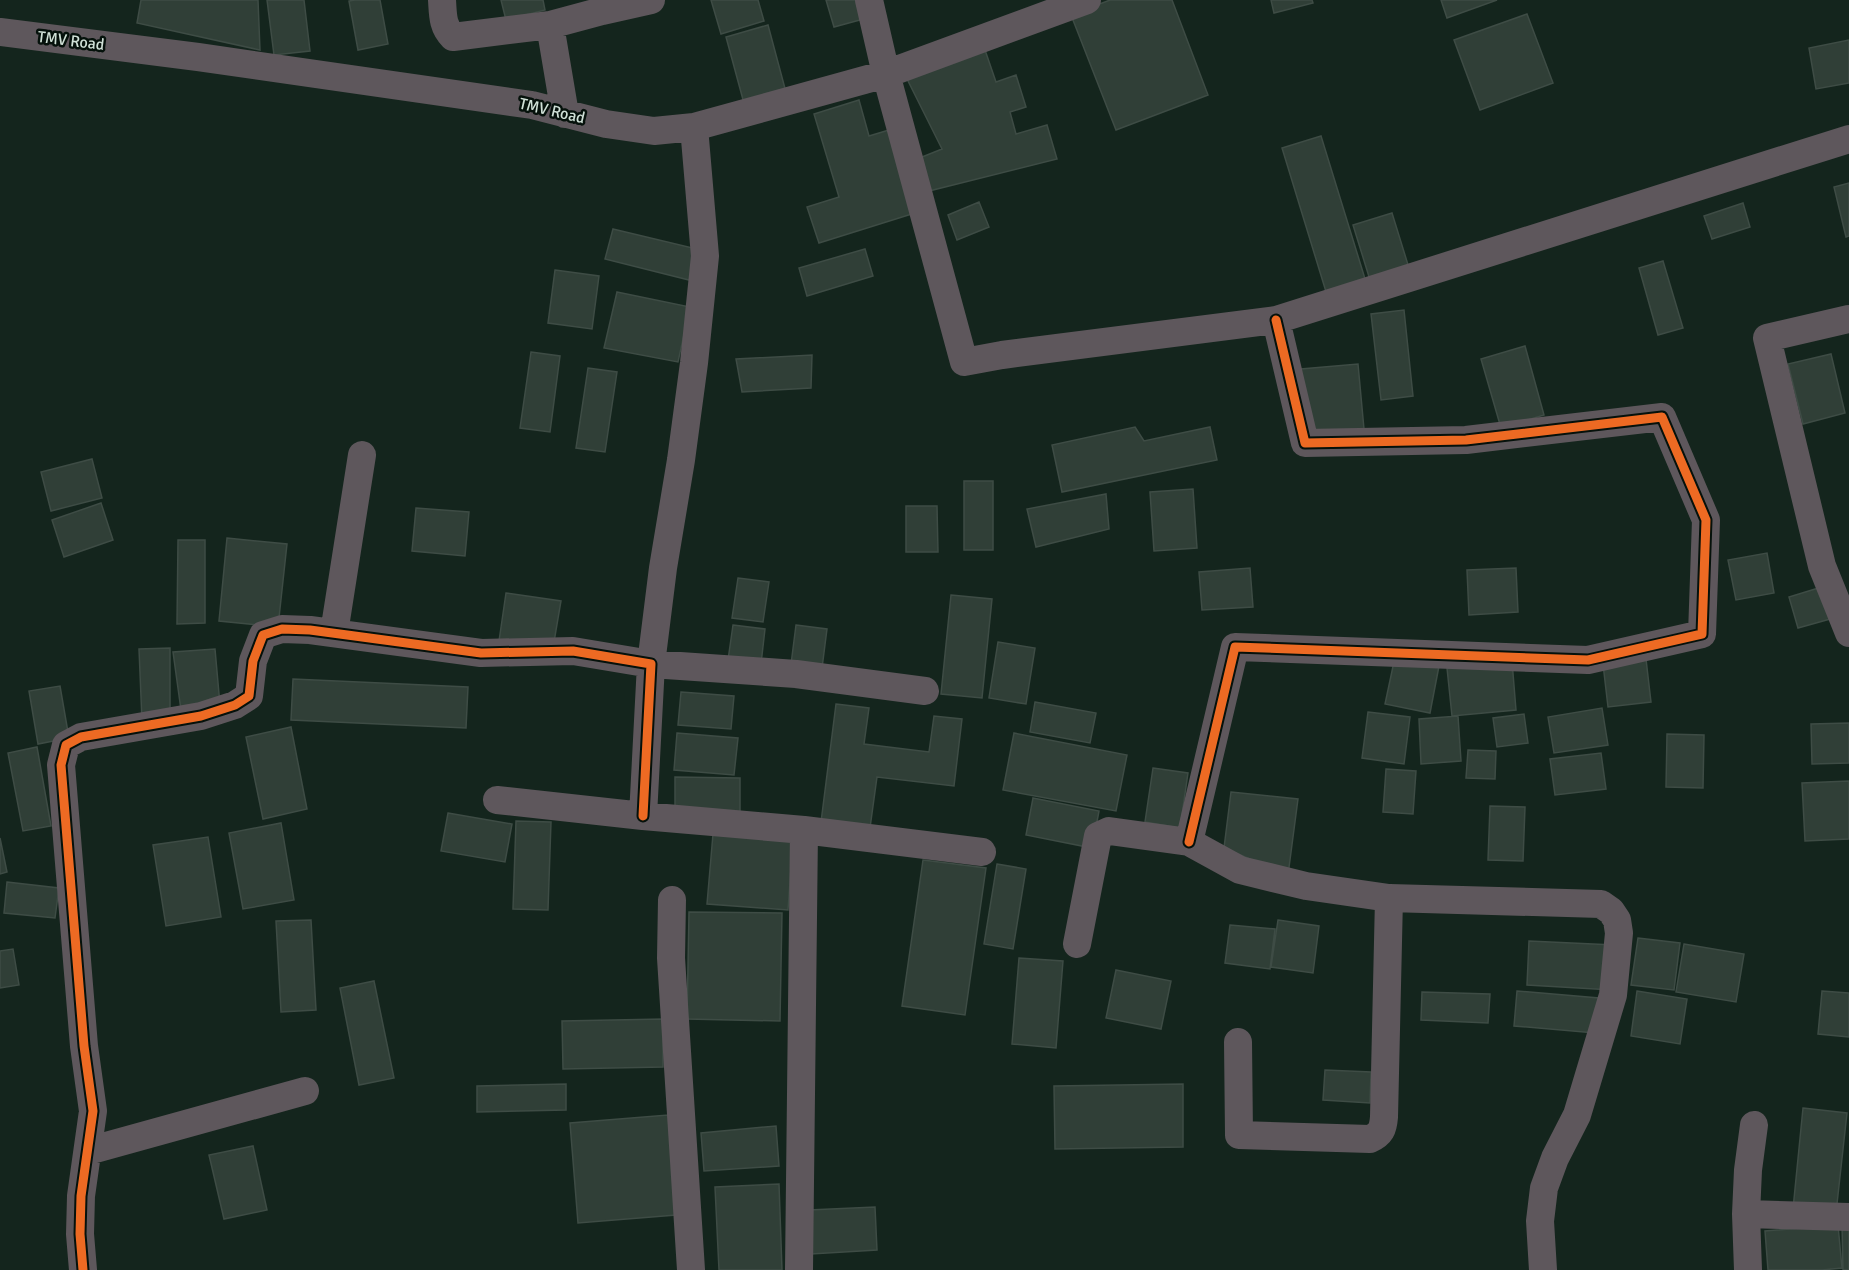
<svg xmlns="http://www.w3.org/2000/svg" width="1849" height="1270" font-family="Signika,sans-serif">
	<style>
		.building { fill: #303f37; stroke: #3e4c45; stroke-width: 1.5 }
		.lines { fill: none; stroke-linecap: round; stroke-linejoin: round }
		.street { stroke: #5e575c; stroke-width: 28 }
		.cycleway-casing { stroke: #05110b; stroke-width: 13 }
		.cycleway { stroke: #ed6a23; stroke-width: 9 }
		.labels { text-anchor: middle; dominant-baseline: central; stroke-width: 5; stroke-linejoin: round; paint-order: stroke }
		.street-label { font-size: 16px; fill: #d0e1d7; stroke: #05110b }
	</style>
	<rect width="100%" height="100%" fill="#14251d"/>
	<path class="building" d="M 141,0 L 258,0 L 260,50 L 137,23 Z
		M 267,0 L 304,0 L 310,51 L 274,55 Z
		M 355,0 L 380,0 L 388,44 L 358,50 L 349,1 Z
		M 501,0 L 543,0 L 545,10 L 506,20 Z
		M 711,0 L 758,0 L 764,21 L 721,34 Z
		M 826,0 L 866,0 L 871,17 L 834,27 Z
		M 1110,0 L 1172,0 L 1208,95 L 1116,130 L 1071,15 Z
		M 1271,0 L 1312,0 L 1313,3 L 1274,13 Z
		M 1441,0 L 1497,0 L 1447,18 Z
		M 1527,14 L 1553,83 L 1480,110 L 1454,40 Z
		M 768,25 L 787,96 L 745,107 L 726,37 Z
		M 1849,40 L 1849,83 L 1816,89 L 1809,48 Z
		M 984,47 L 996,82 L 1016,75 L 1026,107 L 1010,112 L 1016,134 L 1047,125 L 1057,159 L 929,191 L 922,157 L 942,149 L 905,75 Z
		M 859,100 L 869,136 L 889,130 L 915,213 L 819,243 L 807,207 L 839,197 L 814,114 Z
		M 1321,136 L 1366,282 L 1327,295 L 1282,148 Z
		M 1849,183 L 1849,236 L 1846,237 L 1834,187 Z
		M 979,202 L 989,227 L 957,240 L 948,215 Z
		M 1743,203 L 1750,227 L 1712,239 L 1704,216 Z
		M 1392,213 L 1409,268 L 1370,280 L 1353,225 Z
		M 613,229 L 701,250 L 693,281 L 605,259 Z
		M 865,249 L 873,276 L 807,296 L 799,268 Z
		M 1663,261 L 1683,328 L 1658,335 L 1639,268 Z
		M 555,270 L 599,276 L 592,329 L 548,323 Z
		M 617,292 L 690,307 L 678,362 L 604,348 Z
		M 1404,310 L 1413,396 L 1381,400 L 1371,314 Z
		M 1525,346 L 1544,415 L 1501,428 L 1481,359 Z
		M 531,352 L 560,356 L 550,432 L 520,428 Z
		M 1831,354 L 1845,413 L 1803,424 L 1788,364 Z
		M 812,355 L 811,388 L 742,392 L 736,359 Z
		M 1358,364 L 1364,429 L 1306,435 L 1301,369 Z
		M 588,368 L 617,372 L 605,452 L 576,448 Z
		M 1135,427 L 1144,441 L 1210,427 L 1217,460 L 1062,492 L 1052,445 Z
		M 92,459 L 102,498 L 51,511 L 41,472 Z
		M 964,481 L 993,481 L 993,550 L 964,550 Z
		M 1193,489 L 1197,548 L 1154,551 L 1150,492 Z
		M 1106,494 L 1109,529 L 1036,547 L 1027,509 Z
		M 101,503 L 113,540 L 64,557 L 52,520 Z
		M 906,506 L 937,506 L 938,552 L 906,552 Z
		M 416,508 L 469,512 L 465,556 L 412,551 Z
		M 227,538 L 287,544 L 278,627 L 219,621 Z
		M 178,540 L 205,540 L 205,623 L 177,624 Z
		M 1767,553 L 1774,593 L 1736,600 L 1728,560 Z
		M 1250,568 L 1253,607 L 1202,610 L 1199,572 Z
		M 1516,568 L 1518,612 L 1469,615 L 1467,570 Z
		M 738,578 L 769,582 L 763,622 L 732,618 Z
		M 1825,586 L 1834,618 L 1798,628 L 1789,597 Z
		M 506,593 L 561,601 L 553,648 L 499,641 Z
		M 951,595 L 992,599 L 982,698 L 941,694 Z
		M 733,625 L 765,629 L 761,664 L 728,660 Z
		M 796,625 L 827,629 L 821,676 L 790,672 Z
		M 998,642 L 1035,648 L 1026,704 L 989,698 Z
		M 170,648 L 170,718 L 142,721 L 139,649 Z
		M 215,649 L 220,705 L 181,710 L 173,652 Z
		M 1395,657 L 1439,666 L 1430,713 L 1385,704 Z
		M 1646,659 L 1651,702 L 1608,707 L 1603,664 Z
		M 1512,661 L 1516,710 L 1452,716 L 1447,668 Z
		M 293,679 L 468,687 L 466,728 L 291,720 Z
		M 60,686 L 69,738 L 38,744 L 29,691 Z
		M 681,692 L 734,696 L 731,729 L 678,725 Z
		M 1035,702 L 1096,713 L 1090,743 L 1030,732 Z
		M 836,704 L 869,708 L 864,744 L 929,752 L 934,716 L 962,719 L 954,786 L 877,777 L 870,828 L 821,822 Z
		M 1602,708 L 1608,745 L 1554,753 L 1548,717 Z
		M 1368,712 L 1410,717 L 1404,764 L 1362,758 Z
		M 1524,714 L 1528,743 L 1497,747 L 1493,718 Z
		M 1458,716 L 1461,761 L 1421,764 L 1419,719 Z
		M 1849,723 L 1849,763 L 1812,764 L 1811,724 Z
		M 291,727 L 307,809 L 263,819 L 246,737 Z
		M 677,733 L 738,738 L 734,775 L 674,770 Z
		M 1014,733 L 1127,755 L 1116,811 L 1003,790 Z
		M 1667,734 L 1704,735 L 1703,788 L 1666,787 Z
		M 37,747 L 51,826 L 23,831 L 8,753 Z
		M 1468,750 L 1496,751 L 1495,779 L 1466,778 Z
		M 1601,753 L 1606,789 L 1555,795 L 1550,759 Z
		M 1153,768 L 1188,773 L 1180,828 L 1145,822 Z
		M 1386,769 L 1416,771 L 1413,814 L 1383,812 Z
		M 675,777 L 740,778 L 740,814 L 675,814 Z
		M 1849,781 L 1849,839 L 1805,841 L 1802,783 Z
		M 1231,792 L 1298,799 L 1288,875 L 1224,848 Z
		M 1033,798 L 1099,811 L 1092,848 L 1026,835 Z
		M 1490,806 L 1525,807 L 1523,861 L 1488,860 Z
		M 448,813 L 512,824 L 505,862 L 441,851 Z
		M 516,821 L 551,822 L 548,910 L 513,909 Z
		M 281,823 L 294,900 L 243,909 L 229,833 Z
		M 713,834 L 793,840 L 788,910 L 707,904 Z
		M 208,837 L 221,917 L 166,926 L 153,845 Z
		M 0,838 L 7,872 L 0,874 Z
		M 923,860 L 986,868 L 965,1015 L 902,1006 Z
		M 997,864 L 1026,869 L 1013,949 L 984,944 Z
		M 7,882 L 59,888 L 55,918 L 4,913 Z
		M 689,912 L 782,913 L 780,1021 L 687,1019 Z
		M 311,920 L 316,1010 L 281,1012 L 276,921 Z
		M 1278,920 L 1319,926 L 1313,973 L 1271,967 Z
		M 1230,925 L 1275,929 L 1270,969 L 1225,963 Z
		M 1638,938 L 1680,943 L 1674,990 L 1631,985 Z
		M 1529,941 L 1614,945 L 1612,990 L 1527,985 Z
		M 1684,944 L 1744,954 L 1736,1002 L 1676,992 Z
		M 13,949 L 19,985 L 0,988 L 0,951 Z
		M 1019,958 L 1063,961 L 1056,1048 L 1012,1044 Z
		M 1116,970 L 1171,981 L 1161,1029 L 1106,1018 Z
		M 374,981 L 394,1078 L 359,1085 L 340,988 Z
		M 1517,991 L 1599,998 L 1595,1033 L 1514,1026 Z
		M 1637,991 L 1687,999 L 1680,1044 L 1631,1036 Z
		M 1822,991 L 1849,993 L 1849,1037 L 1818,1034 Z
		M 1422,992 L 1490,994 L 1488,1023 L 1421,1020 Z
		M 663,1019 L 663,1067 L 563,1069 L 562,1021 Z
		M 1325,1070 L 1371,1072 L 1370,1103 L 1323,1100 Z
		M 566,1084 L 566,1110 L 477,1112 L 477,1086 Z
		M 1183,1084 L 1183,1147 L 1055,1149 L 1054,1086 Z
		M 1803,1108 L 1847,1113 L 1836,1213 L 1793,1209 Z
		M 668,1115 L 676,1215 L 578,1223 L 570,1123 Z
		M 776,1126 L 779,1166 L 704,1171 L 701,1133 Z
		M 253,1146 L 267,1210 L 224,1219 L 209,1155 Z
		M 779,1184 L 782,1270 L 719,1270 L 715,1187 Z
		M 875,1207 L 877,1250 L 811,1254 L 809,1210 Z
		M 1849,1223 L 1849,1270 L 1843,1270 L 1842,1224 Z
		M 1838,1225 L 1842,1268 L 1822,1270 L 1768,1270 L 1765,1231 Z"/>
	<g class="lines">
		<path class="street" d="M 442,0 C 443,14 442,26 453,37 L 550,25 L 602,11 L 651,0
			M 869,0 L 886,74 L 964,362 L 1002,355 L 1276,320 L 1849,139
			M 550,25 L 565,114
			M 0,32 L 198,57 L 532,105 L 606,124 L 654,131 L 694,127 L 886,74 L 1087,0
			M 694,127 L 705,256 L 694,363 L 681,460 L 663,568 L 651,664 L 796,674 L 925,691
			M 1849,319 L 1767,338 L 1822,566 L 1849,633
			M 334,633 L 362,455
			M 497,800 L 643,816 L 804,830 L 982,852
			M 1189,842 L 1235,647 L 1588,660 L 1702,634 L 1706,520 L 1662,417 L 1466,440 L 1305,443 L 1276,320
			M 672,900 L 671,958 L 691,1270
			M 1077,944 L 1098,836 L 1109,831 L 1189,842 L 1240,870 L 1306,886 L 1389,898 L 1601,904 L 1611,911 L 1617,920 L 1619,933 L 1613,995 L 1577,1115 L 1555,1158 L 1544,1188 L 1540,1221 L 1543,1270
			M 1238,1042 L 1239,1135 L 1370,1139 C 1381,1134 1383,1129 1384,1117 L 1389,898
			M 88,1151 L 305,1091
			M 1746,1214 L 1849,1217
			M 83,1270 L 80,1234 L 81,1196 L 93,1111 L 84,1046 L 61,765 L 66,745 L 81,737 L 201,716 L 235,705 L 249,696 L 253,661 L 263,635 L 282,629 L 310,630 L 481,653 L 573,651 L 651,664 L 643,816
			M 799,1270 L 804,830
			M 1748,1270 L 1746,1214 L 1748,1170 L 1754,1125"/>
		<g class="cycleway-casing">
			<path id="cycleway" d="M 1189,842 L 1235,647 L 1588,660 L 1702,634 L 1706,520 L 1662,417 L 1466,440 L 1305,443 L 1276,320
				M 83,1270 L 80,1234 L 81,1196 L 93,1111 L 84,1046 L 61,765 L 66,745 L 81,737 L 201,716 L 235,705 L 249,696 L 253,661 L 263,635 L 282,629 L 310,630 L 481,653 L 573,651 L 651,664 L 643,816"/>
		</g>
		<use href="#cycleway" class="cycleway"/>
	</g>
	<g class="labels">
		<g class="street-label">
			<text transform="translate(71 41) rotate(7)">TMV Road</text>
			<text transform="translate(552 111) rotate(13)">TMV Road</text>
		</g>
	</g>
</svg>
